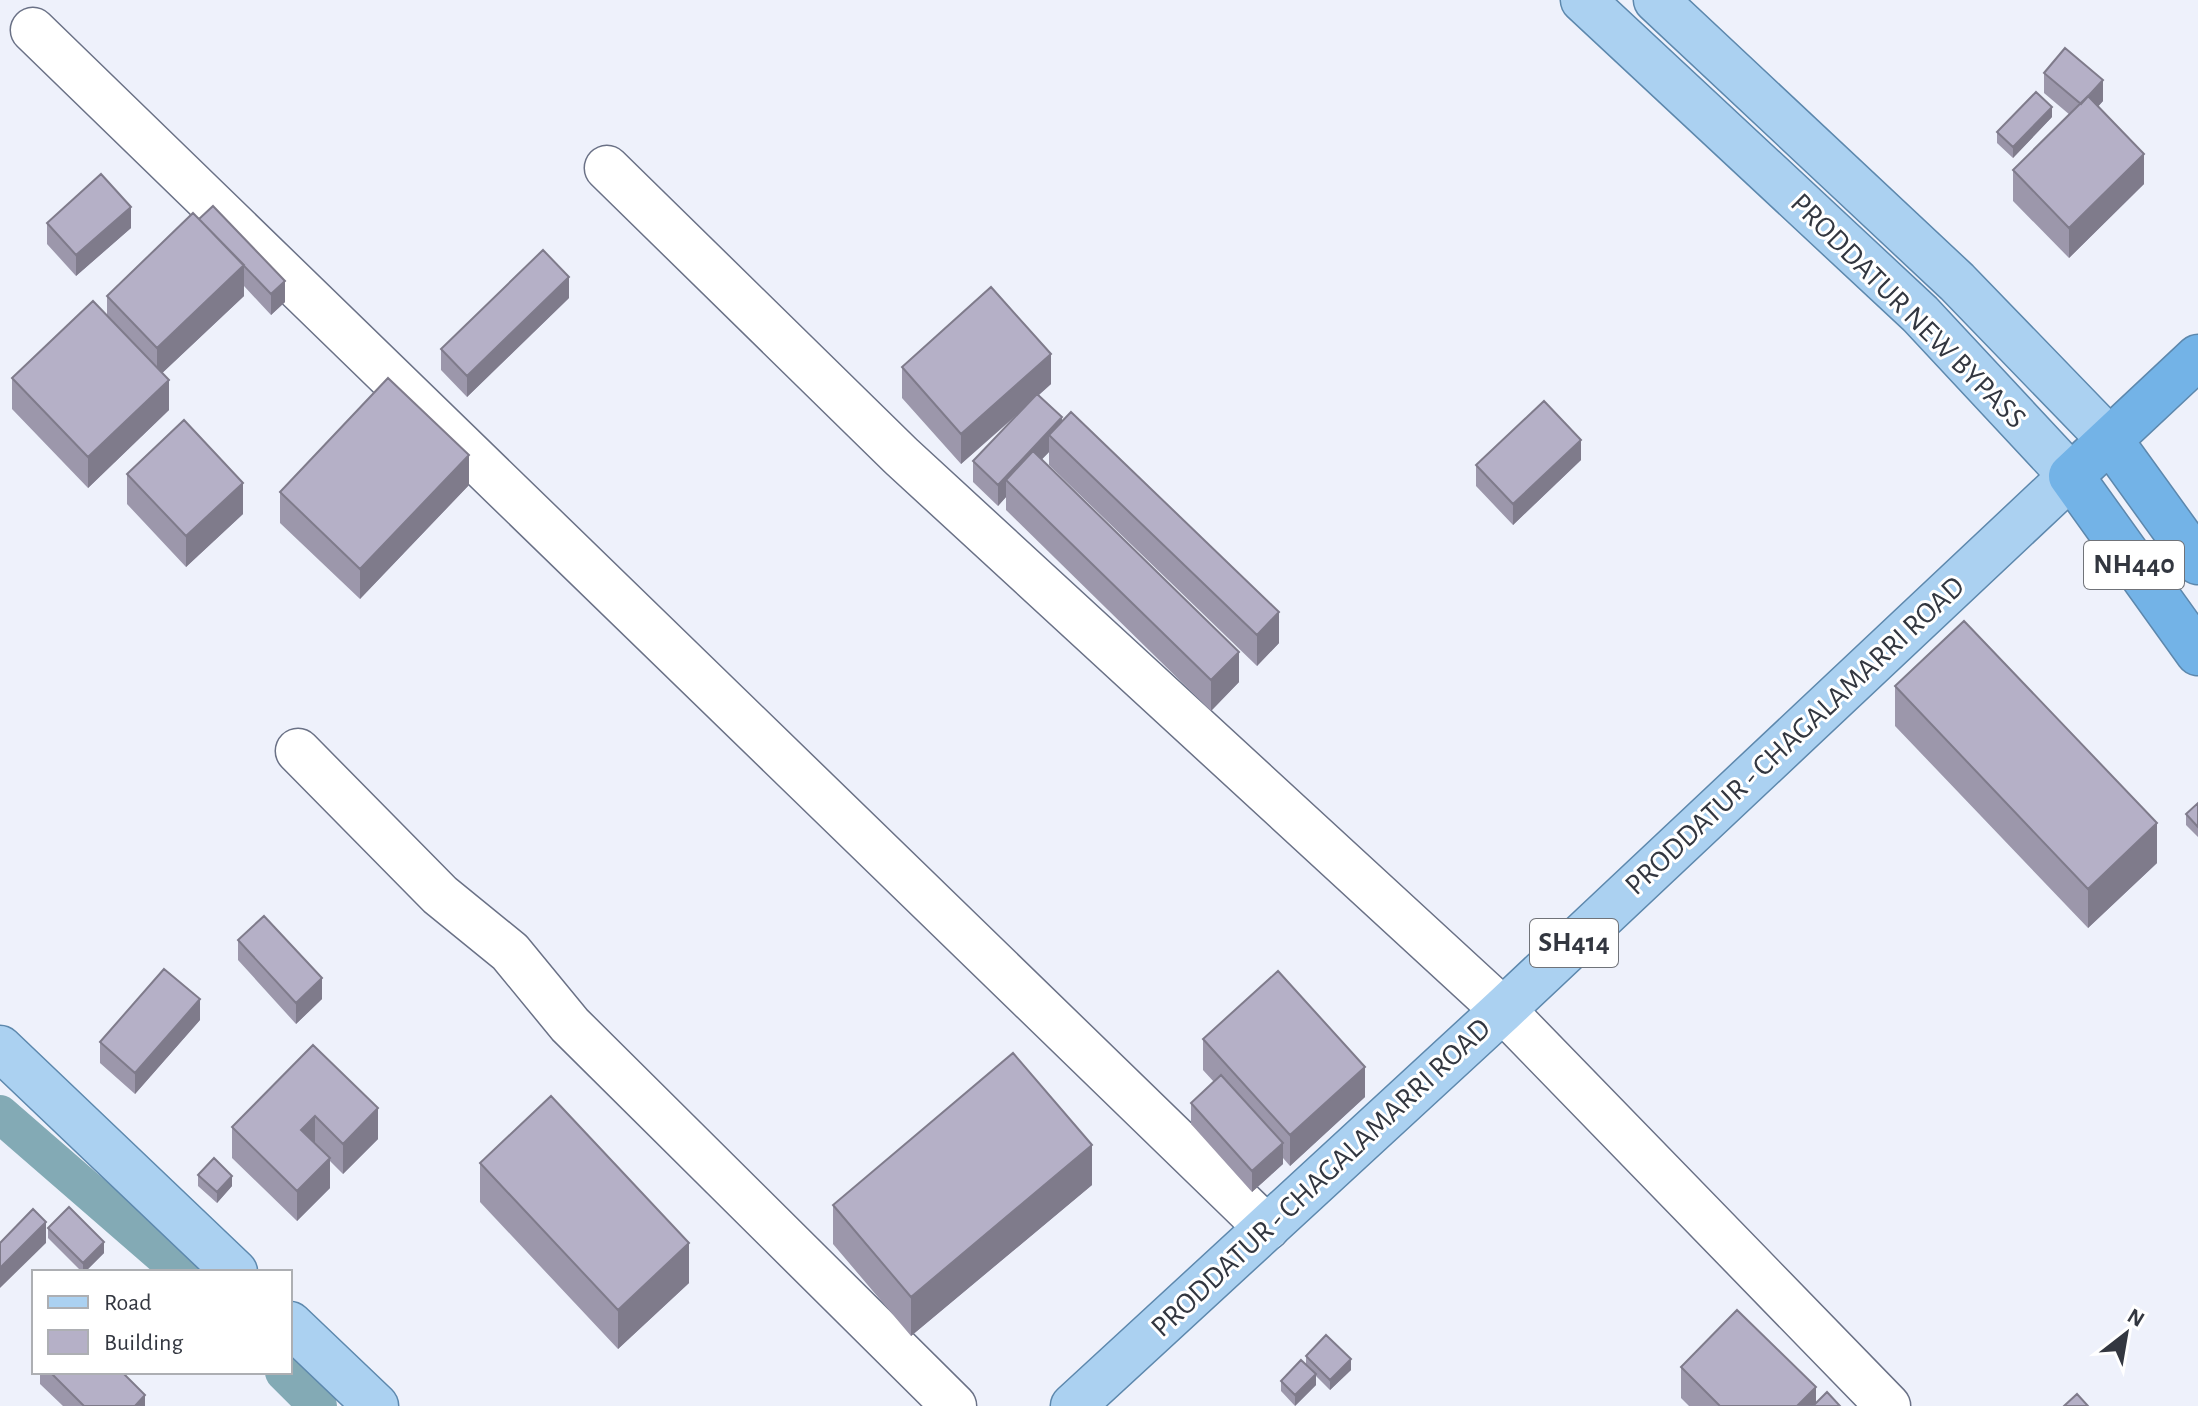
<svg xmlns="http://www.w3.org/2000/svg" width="2198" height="1406" font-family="'Alegreya Sans',sans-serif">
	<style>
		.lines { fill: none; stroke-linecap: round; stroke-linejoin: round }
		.canal { stroke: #83aab5; stroke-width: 38 }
		.minor-casing { stroke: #6a7186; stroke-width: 47 }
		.major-casing { stroke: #5d88ad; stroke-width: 47 }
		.highway-casing { stroke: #5d88ad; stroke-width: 47 }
		.minor { stroke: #fff; stroke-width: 44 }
		.major { stroke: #abd1f1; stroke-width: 44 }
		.highway { stroke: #73b3e7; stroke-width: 44 }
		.wall { fill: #9c97ab }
		.shaded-wall { fill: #7f7b8b }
		.building { fill: #b5b0c7; stroke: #7f7b8b; stroke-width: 2 }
		.labels { text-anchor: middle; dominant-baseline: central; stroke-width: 6; stroke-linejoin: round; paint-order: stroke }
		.shield { fill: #fff; stroke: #707379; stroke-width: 2 }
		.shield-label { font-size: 28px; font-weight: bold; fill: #333740 }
		.street-label { font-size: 30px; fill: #333740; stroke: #fff }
	</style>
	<rect width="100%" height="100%" fill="#eef1fb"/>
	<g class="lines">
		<path class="canal" d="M 0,1114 L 182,1272
			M 284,1372 L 318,1406"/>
		<g class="minor-casing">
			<path id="minor" d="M 33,30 L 1267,1228
				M 607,168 L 901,456 L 1503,1010 L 1888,1406
				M 298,751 L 440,895 L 510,952 L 570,1025 L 954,1406"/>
		</g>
		<g class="major-casing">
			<path id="major" d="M 1656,0 L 1957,282 L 2110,440
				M 0,1048 L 235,1272
				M 290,1324 L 376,1406
				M 1073,1406 L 1503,1010 L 2071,476 L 1920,314 L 1583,0"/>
		</g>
		<g class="highway-casing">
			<path id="highway" d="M 2198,357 L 2071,476 L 2198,653
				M 2110,440 L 2198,562"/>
		</g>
		<use href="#minor" class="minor"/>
		<use href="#major" class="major"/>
		<use href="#highway" class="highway"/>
	</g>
	<path class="wall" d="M 2044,73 L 2103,101 L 2098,106 L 2144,184 L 2069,258 L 2013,201 L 2013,170 L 2070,115 L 2044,93 Z
		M 2052,117 L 2013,158 L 1997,143 L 1997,132 Z
		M 193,213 L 285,302 L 271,315 L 244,286 L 244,296 L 162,373 L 169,410 L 88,488 L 12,409 L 12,378 L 107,316 L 107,296 Z
		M 47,223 L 131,228 L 76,276 L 47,244 Z
		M 569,298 L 467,397 L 441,370 L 441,349 Z
		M 902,367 L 1051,384 L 1039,395 L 1062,421 L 1279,643 L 1257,666 L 1049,465 L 1049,452 L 1042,459 L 1239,682 L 1211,711 L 1006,510 L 1006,497 L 998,506 L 973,482 L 973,461 L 1018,414 L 961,464 L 902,398 Z
		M 1581,460 L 1513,525 L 1476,486 L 1476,465 Z
		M 127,474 L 243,514 L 186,567 L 127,504 Z
		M 469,485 L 360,599 L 280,523 L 280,492 Z
		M 1895,686 L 2157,863 L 2088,928 L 1895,726 Z
		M 2198,803 L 2198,837 L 2186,825 L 2186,814 Z
		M 238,940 L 322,999 L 296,1024 L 238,960 Z
		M 200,1020 L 135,1094 L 100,1063 L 100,1042 Z
		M 1203,1039 L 1365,1097 L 1290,1166 L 1283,1158 L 1283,1164 L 1252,1192 L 1191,1124 L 1191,1103 L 1214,1082 L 1203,1070 Z
		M 313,1045 L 378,1139 L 343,1174 L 330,1161 L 330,1188 L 297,1221 L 232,1158 L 232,1127 Z
		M 480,1163 L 689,1283 L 618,1349 L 480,1202 Z
		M 198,1175 L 232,1186 L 217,1203 L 198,1186 Z
		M 1092,1185 L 911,1336 L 833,1244 L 833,1205 Z
		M 48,1228 L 104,1253 L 85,1272 L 82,1272 L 48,1238 Z
		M 1306,1356 L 1351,1370 L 1330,1390 L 1316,1376 L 1316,1385 L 1295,1406 L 1281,1391 L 1281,1381 L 1306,1365 Z
		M 1681,1367 L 1816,1403 L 1840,1406 L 1689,1406 L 1681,1398 Z
		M 40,1372 L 122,1372 L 145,1406 L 63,1406 L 40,1384 Z"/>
	<path class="shaded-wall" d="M 2103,80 L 2103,101 L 2082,125 L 2082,104 Z
		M 2052,107 L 2052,117 L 2013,158 L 2013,147 Z
		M 2144,154 L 2144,184 L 2069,258 L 2069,228 Z
		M 131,207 L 131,228 L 76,276 L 76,255 Z
		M 244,265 L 244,296 L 157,378 L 157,348 Z
		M 569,277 L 569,298 L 467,397 L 467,376 Z
		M 285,281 L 285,302 L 271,315 L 271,294 Z
		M 1051,354 L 1051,384 L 961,464 L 961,434 Z
		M 169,380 L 169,410 L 88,488 L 88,457 Z
		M 1062,417 L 1062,438 L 1049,435 L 1049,452 L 1014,488 L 1006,480 L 1006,497 L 998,506 L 998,485 Z
		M 1581,440 L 1581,460 L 1513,525 L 1513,504 Z
		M 469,455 L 469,485 L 360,599 L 360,569 Z
		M 243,483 L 243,514 L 186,567 L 186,536 Z
		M 1279,612 L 1279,643 L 1257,666 L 1257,635 Z
		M 1239,652 L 1239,682 L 1211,711 L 1211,680 Z
		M 2157,823 L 2157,863 L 2088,928 L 2088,889 Z
		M 322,978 L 322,999 L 296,1024 L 296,1003 Z
		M 200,999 L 200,1020 L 135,1094 L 135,1073 Z
		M 1365,1067 L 1365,1097 L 1290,1166 L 1290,1135 Z
		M 378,1108 L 378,1139 L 343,1174 L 343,1144 Z
		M 315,1116 L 315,1146 L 301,1130 Z
		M 1283,1143 L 1283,1164 L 1252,1192 L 1252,1171 Z
		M 1092,1145 L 1092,1185 L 911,1336 L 911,1297 Z
		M 330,1158 L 330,1188 L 297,1221 L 297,1191 Z
		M 232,1176 L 232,1186 L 217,1203 L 217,1192 Z
		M 46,1222 L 46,1243 L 0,1288 L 0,1268 Z
		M 104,1242 L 104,1253 L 85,1272 L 83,1272 L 83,1263 Z
		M 689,1243 L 689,1283 L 618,1349 L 618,1310 Z
		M 1351,1359 L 1351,1370 L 1330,1390 L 1330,1380 Z
		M 1316,1374 L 1316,1385 L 1295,1406 L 1295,1395 Z
		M 1816,1387 L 1816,1406 L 1797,1406 Z
		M 145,1395 L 145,1406 L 135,1406 Z"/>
	<path class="building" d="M 2065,48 L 2103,80 L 2081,104 L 2044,73 Z
		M 2036,92 L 2052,107 L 2013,147 L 1997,132 Z
		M 2088,96 L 2144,154 L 2069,228 L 2013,170 Z
		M 101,174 L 131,207 L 76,255 L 47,223 Z
		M 213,206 L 285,281 L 271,294 L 199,219 Z
		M 193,213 L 244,265 L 157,348 L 107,296 Z
		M 543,250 L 569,277 L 467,376 L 441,349 Z
		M 991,287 L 1051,354 L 961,434 L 902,367 Z
		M 93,301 L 169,380 L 88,457 L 12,378 Z
		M 388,378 L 469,455 L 360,569 L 280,492 Z
		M 1037,394 L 1062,417 L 998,485 L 973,461 Z
		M 1544,401 L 1581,440 L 1513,504 L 1476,465 Z
		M 1071,412 L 1279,612 L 1257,635 L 1049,435 Z
		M 184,420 L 243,483 L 186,536 L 127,474 Z
		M 1033,451 L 1239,652 L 1211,680 L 1006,480 Z
		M 1964,621 L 2157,823 L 2088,889 L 1895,686 Z
		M 2198,803 L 2198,827 L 2186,814 Z
		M 264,916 L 322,978 L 296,1003 L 238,940 Z
		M 164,969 L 200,999 L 135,1073 L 100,1042 Z
		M 1278,971 L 1365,1067 L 1290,1135 L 1203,1039 Z
		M 313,1045 L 378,1108 L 343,1144 L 315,1116 L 301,1130 L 330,1158 L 297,1191 L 232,1127 Z
		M 1013,1053 L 1092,1145 L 911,1297 L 833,1205 Z
		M 1221,1075 L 1283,1143 L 1252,1171 L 1191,1103 Z
		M 551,1096 L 689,1243 L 618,1310 L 480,1163 Z
		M 214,1158 L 232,1176 L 217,1192 L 198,1175 Z
		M 69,1207 L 104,1242 L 83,1263 L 48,1228 Z
		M 33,1209 L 46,1222 L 0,1268 L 0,1243 Z
		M 1737,1310 L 1816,1387 L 1797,1406 L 1720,1406 L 1681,1367 Z
		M 1326,1335 L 1351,1359 L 1330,1380 L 1306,1356 Z
		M 1301,1360 L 1316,1374 L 1295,1395 L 1281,1381 Z
		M 50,1372 L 122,1372 L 145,1395 L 135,1406 L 84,1406 Z
		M 1827,1392 L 1840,1406 L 1813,1406 Z
		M 2077,1394 L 2088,1406 L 2064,1406 Z"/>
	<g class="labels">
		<g class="shield">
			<rect x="2084" y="541" width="100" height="48" rx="6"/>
			<rect x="1530" y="919" width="88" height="48" rx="6"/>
		</g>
		<g class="shield-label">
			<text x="2134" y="565">NH440</text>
			<text x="1574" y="943">SH414</text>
		</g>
		<g class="street-label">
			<text transform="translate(1908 311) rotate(45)">PRODDATUR NEW BYPASS</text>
			<text transform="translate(1795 736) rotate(-43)">PRODDATUR - CHAGALAMARRI ROAD</text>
			<text transform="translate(1321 1178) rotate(-43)">PRODDATUR - CHAGALAMARRI ROAD</text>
		</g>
	</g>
	<rect x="32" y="1270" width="260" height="104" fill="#ffffff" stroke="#adafb3" stroke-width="2"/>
	<rect x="48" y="1296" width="40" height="12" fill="#abd1f1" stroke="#adafb3" stroke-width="2"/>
	<text x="104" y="1310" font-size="24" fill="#333740">Road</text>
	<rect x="48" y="1330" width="40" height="24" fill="#b5b0c7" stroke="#adafb3" stroke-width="2"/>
	<text x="104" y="1350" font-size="24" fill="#333740">Building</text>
	<g transform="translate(2126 1334) rotate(31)" stroke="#ffffff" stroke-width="6" paint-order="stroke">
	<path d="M0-6L14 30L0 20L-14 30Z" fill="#333740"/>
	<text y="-12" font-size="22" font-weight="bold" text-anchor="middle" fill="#333740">N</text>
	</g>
</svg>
